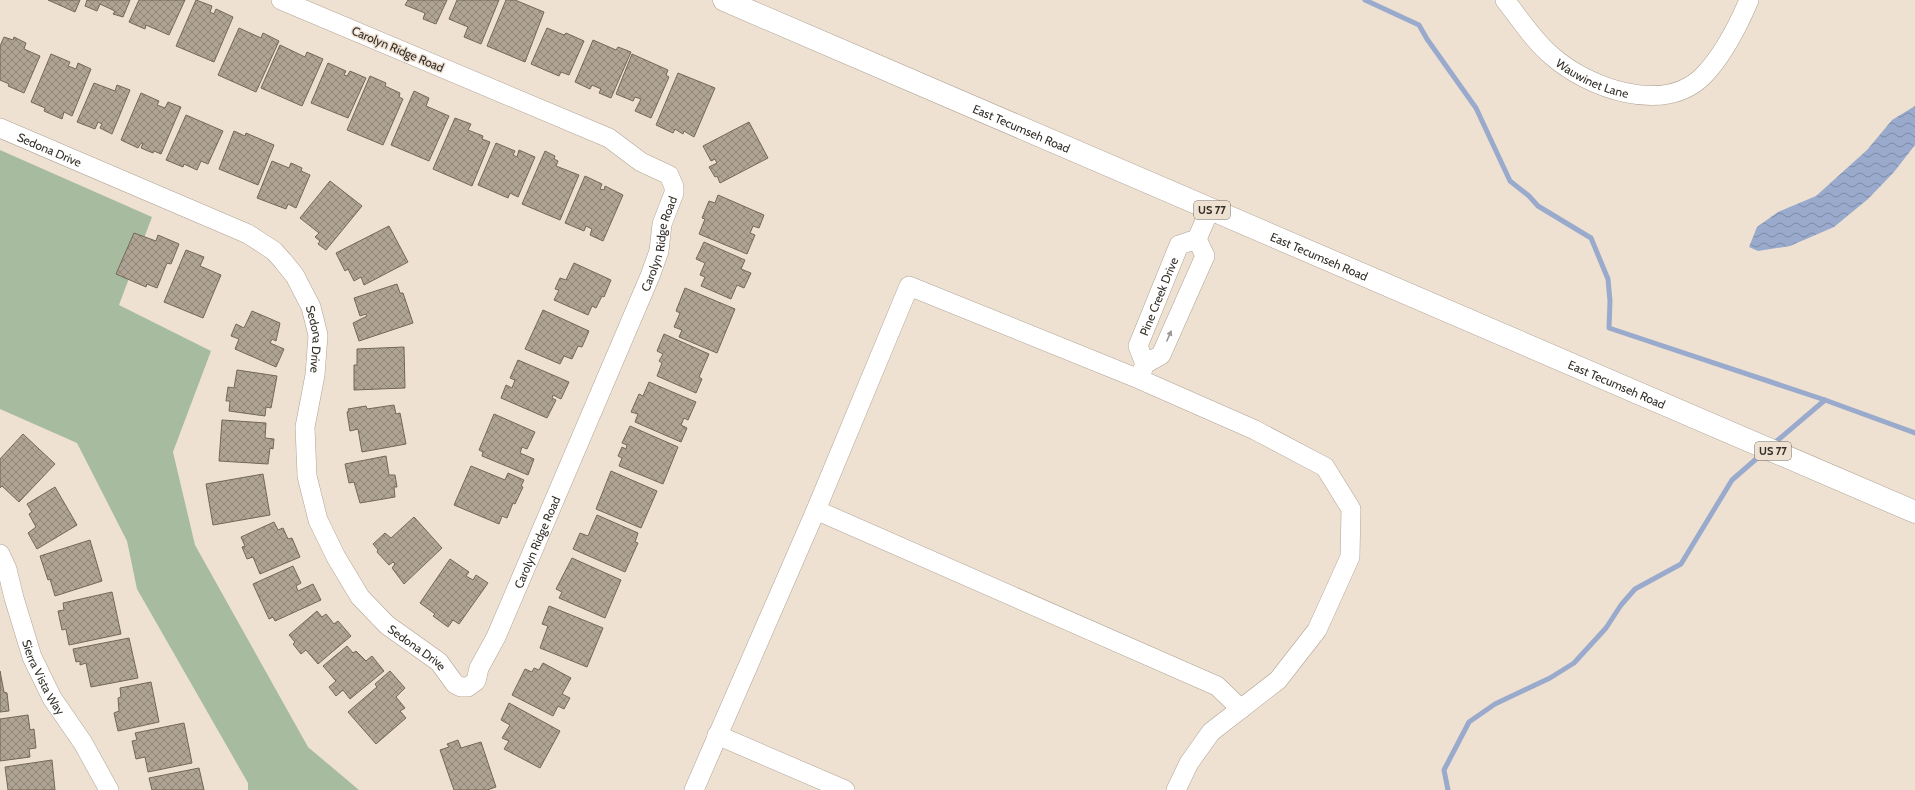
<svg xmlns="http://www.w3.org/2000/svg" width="1915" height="790" font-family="Cabin,sans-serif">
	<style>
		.park { fill: #a7bc9f }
		.water { fill: url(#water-waves) }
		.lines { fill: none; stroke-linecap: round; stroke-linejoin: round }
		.stream { stroke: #9ac; stroke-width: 5 }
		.building { fill: url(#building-cross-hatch); stroke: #726759 }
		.minor-casing { stroke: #afa394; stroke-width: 20 }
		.major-casing { stroke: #afa394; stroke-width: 23 }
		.minor { stroke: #fff; stroke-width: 19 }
		.major { stroke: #fff; stroke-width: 22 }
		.oneway { fill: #999694 }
		.labels { text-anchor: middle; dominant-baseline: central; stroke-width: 3; stroke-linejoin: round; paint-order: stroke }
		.shield { fill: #efe1d2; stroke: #6b645b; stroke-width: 1 }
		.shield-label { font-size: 11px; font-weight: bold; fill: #332e28 }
		.street-label { font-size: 12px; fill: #332e28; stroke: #efe1d2 }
	</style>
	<defs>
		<pattern id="water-waves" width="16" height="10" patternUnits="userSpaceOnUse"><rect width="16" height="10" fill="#9ac"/><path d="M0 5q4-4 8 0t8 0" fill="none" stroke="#7d8ba6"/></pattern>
		<pattern id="building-cross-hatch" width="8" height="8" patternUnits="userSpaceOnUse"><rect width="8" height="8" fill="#afa394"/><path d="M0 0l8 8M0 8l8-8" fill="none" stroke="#8f8579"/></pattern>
	</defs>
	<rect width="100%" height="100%" fill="#efe1d2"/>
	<path class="park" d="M 0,150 L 152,217 L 119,305 L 211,351 L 173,452 L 195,545 L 308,747 L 359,790 L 248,790 L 248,783 L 137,589 L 127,541 L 77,443 L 0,409 Z"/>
	<path class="water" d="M 1915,106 L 1915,145 L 1894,172 L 1868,199 L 1834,227 L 1790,246 L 1758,251 L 1749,247 L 1757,227 L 1778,212 L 1816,196 L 1867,150 L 1892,120 Z"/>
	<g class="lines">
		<path class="stream" d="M 1365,0 L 1419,25 L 1427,39 L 1476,108 L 1510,181 L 1529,196 L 1538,206 L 1591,238 L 1608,279 L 1610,301 L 1609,328 L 1825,400 L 1915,433
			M 1772,445 L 1825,400
			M 1448,790 L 1444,770 L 1469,722 L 1495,704 L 1550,678 L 1574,663 L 1606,628 L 1621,605 L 1635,589 L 1681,564 L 1732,480 L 1763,453"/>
	</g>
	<path class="building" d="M 48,0 L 80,0 L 75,12 Z
		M 87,0 L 130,0 L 123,17 L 113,14 L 115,11 L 100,4 L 97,11 L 85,6 Z
		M 139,0 L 185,0 L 169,35 L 146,25 L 145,29 L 129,22 Z
		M 196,0 L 212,6 L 210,12 L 214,14 L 216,9 L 233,17 L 214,62 L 176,46 Z
		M 408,0 L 447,0 L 436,24 L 423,19 L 425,13 L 405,5 Z
		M 457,0 L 499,0 L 481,44 L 464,37 L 468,27 L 449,19 Z
		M 506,0 L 515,0 L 544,12 L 525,62 L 487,46 Z
		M 239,28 L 261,38 L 263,33 L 279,41 L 256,92 L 218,75 Z
		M 547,28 L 564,35 L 566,33 L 584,41 L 569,75 L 561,72 L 559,76 L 531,64 Z
		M 4,37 L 13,40 L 14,37 L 26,43 L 24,49 L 40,56 L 24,93 L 8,86 L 9,84 L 0,80 L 0,46 Z
		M 593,40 L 616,50 L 618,47 L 631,52 L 611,98 L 599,93 L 601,89 L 592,85 L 590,89 L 575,82 Z
		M 280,45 L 305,57 L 307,52 L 323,59 L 302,106 L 261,88 Z
		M 51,54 L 70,62 L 68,66 L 76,69 L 78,63 L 91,69 L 72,116 L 64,112 L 62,119 L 44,111 L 45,108 L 31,102 Z
		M 632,54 L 668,70 L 666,75 L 669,77 L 651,118 L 635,111 L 641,99 L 635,97 L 633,101 L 616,94 Z
		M 328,63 L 346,71 L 344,75 L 347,76 L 350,71 L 366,78 L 348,118 L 311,103 Z
		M 678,73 L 715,88 L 694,137 L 684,131 L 683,134 L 675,129 L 673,133 L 656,125 Z
		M 370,76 L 386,83 L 385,86 L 400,93 L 399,97 L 403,99 L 383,145 L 347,130 Z
		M 94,83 L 115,91 L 117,85 L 130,90 L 112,134 L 100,128 L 102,124 L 98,122 L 95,129 L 77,122 Z
		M 414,91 L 429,98 L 426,106 L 449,116 L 429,161 L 391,145 Z
		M 141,93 L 159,101 L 157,105 L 165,108 L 168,102 L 181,107 L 161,154 L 154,151 L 153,153 L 141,148 L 143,143 L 141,143 L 138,148 L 121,140 Z
		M 186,115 L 223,131 L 208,164 L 201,161 L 197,170 L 184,164 L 183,167 L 166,160 Z
		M 455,118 L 471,124 L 468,130 L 483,136 L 482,139 L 490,142 L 472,186 L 433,169 Z
		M 749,122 L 768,158 L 720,183 L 717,176 L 715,177 L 709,167 L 717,163 L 715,159 L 711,161 L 703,146 Z
		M 234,131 L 245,136 L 246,133 L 274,145 L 258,185 L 219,169 Z
		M 496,143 L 515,151 L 513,155 L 517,157 L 519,150 L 535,157 L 518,197 L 510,193 L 508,198 L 478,185 Z
		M 545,151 L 555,156 L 554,159 L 558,161 L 556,166 L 579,175 L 560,220 L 522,204 Z
		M 272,161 L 289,168 L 291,163 L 302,168 L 301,171 L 310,175 L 296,208 L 288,204 L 286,209 L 257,198 Z
		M 585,176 L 602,184 L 600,189 L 604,190 L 605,186 L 623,195 L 603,241 L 590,235 L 592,229 L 586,226 L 584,231 L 565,223 Z
		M 330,181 L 362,206 L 326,250 L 318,244 L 320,241 L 315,237 L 319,233 L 300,218 Z
		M 718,195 L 764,215 L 759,228 L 753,226 L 750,233 L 755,235 L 747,254 L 699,234 L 705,219 L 702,218 L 709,201 L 715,203 Z
		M 389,226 L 408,262 L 364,285 L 361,277 L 354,281 L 348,269 L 345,271 L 336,253 Z
		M 134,233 L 156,241 L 158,235 L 179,244 L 171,264 L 167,263 L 157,288 L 147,284 L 146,287 L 116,274 Z
		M 704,242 L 745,260 L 741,269 L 751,273 L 744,288 L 737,285 L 731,299 L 701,286 L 705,277 L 700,275 L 705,263 L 696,259 Z
		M 186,250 L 204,257 L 200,266 L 221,275 L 203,318 L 164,302 Z
		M 574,263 L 611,280 L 604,297 L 602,296 L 596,308 L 592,306 L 588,315 L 554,300 L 559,290 L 555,289 L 560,278 L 566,280 Z
		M 397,284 L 400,293 L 403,293 L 413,323 L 359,341 L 353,323 L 367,316 L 366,314 L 360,316 L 354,298 Z
		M 685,288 L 735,309 L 717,353 L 679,337 L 682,330 L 674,327 L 680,313 L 676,311 Z
		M 543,310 L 589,331 L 582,347 L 578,346 L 572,359 L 564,356 L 560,364 L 525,349 Z
		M 252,311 L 280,323 L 276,341 L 272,339 L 270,343 L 284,349 L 276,367 L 235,349 L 239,339 L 231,336 L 236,324 L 244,328 Z
		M 664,334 L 709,354 L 699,377 L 702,379 L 696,393 L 657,376 L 662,363 L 659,361 L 663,354 L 657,351 Z
		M 404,347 L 405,388 L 354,390 L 354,365 L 357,365 L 357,349 Z
		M 518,360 L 569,382 L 561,399 L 553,395 L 552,398 L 556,400 L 547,418 L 501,398 L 506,385 L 512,388 L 515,380 L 510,378 Z
		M 237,370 L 277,376 L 271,408 L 266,407 L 265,416 L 229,411 L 230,401 L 226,401 L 228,387 L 234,388 Z
		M 649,382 L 696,402 L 688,420 L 684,418 L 681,425 L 687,428 L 681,442 L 635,422 L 638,414 L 631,412 L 639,394 L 643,396 Z
		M 394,405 L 396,414 L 400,413 L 406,444 L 362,452 L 358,429 L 350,431 L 347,412 L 349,411 L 348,409 L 366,406 L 367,409 Z
		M 494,414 L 535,432 L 527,449 L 522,447 L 520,453 L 534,459 L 528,475 L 482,456 L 483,452 L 479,450 Z
		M 222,420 L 266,423 L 265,438 L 274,439 L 273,449 L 270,448 L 268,464 L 219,461 Z
		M 630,426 L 678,447 L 663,484 L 619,466 L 622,458 L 618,456 L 622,447 L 626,449 L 627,445 L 622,443 Z
		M 23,434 L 55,464 L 19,502 L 2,486 L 0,488 L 0,459 Z
		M 386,456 L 389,475 L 395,475 L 397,487 L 394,487 L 395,497 L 360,503 L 354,482 L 349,483 L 345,464 Z
		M 471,466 L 505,480 L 508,473 L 524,480 L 521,486 L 523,487 L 515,504 L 513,503 L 507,518 L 502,516 L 499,524 L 454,505 Z
		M 611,471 L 657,491 L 641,528 L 596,509 Z
		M 263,474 L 270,515 L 213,525 L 206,484 Z
		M 55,487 L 77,525 L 37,549 L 28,533 L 36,527 L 29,514 L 32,512 L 27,504 Z
		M 597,515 L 638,533 L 635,542 L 638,543 L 625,572 L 573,549 L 580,533 L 588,536 Z
		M 414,517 L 442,548 L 404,584 L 392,568 L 395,564 L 393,562 L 389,565 L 377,552 L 378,550 L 373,544 L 385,533 L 391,538 Z
		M 274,522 L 278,530 L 283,528 L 288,539 L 292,538 L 300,557 L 260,574 L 253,557 L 247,559 L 242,547 L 245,546 L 241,537 Z
		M 90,540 L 102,581 L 55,596 L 50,579 L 48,580 L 40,556 Z
		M 572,558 L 621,580 L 605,618 L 559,598 L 562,592 L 556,589 Z
		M 450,559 L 469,572 L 466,576 L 473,580 L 476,575 L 488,583 L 459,624 L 453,620 L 448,627 L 433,616 L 435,614 L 420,603 Z
		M 293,566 L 301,583 L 296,586 L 298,591 L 313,584 L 321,600 L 275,621 L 273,617 L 269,619 L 253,584 Z
		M 112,592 L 121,634 L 69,645 L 66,629 L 62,630 L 58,611 L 64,610 L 63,603 Z
		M 549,606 L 603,628 L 587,667 L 540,648 L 548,626 L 542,624 Z
		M 317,611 L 322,617 L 326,614 L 334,624 L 338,621 L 351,636 L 318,664 L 306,650 L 301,654 L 293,644 L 295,642 L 289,635 Z
		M 129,638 L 138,678 L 91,687 L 86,663 L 80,665 L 80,661 L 76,662 L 73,649 Z
		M 347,646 L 353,653 L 356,651 L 366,661 L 372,656 L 384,671 L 350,699 L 343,690 L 336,696 L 329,687 L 336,681 L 323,666 Z
		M 543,663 L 571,678 L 562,694 L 570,698 L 564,709 L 558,706 L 553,716 L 512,695 L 525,669 L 532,672 L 534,668 L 539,670 Z
		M 0,671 L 4,692 L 7,693 L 9,711 L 0,712 Z
		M 390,671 L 405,688 L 396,697 L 405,708 L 400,711 L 406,718 L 376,744 L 348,712 L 377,687 L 375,684 Z
		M 151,682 L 159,722 L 118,731 L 114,713 L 119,711 L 118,698 L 121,697 L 120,688 Z
		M 509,703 L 560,731 L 540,768 L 504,749 L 509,741 L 502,738 L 510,725 L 501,720 Z
		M 28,715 L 30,730 L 34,729 L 36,748 L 29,749 L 30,757 L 0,761 L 0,719 Z
		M 184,723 L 192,763 L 148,772 L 145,757 L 136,759 L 132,741 L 137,740 L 135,733 Z
		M 458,740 L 461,748 L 481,742 L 496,787 L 487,790 L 454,790 L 440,750 L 449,747 L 447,744 Z
		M 52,760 L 55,790 L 8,790 L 5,767 Z
		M 199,768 L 204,790 L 152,790 L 149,778 Z"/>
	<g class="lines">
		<g class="minor-casing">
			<g id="minor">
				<path id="s1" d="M 1505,0 C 1520,19 1533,40 1552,56 C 1588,88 1665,116 1704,75 C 1724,54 1738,26 1749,0"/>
				<path id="s2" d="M 0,128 L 248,234 L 274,251 L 283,261 L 295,276 L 311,307 L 318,335 L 315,375 L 305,427 L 307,476 L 318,520 L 336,557 L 360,597 L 387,625 L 439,662 L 455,684 L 461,687 L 468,687 L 476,681 L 479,668 L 496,637 L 650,276 L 659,251 L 662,224 L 674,193 L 674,187 L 669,175 L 641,162 L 609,138 L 281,0"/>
				<path id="s3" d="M 1145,364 L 1138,346 L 1179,245 L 1197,239 L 1210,209"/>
				<path d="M 1140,376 L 1145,364 L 1161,355 L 1205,256 L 1197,239"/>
				<path d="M 816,510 L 1217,686 L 1241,709"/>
				<path id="s4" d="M 0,554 L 7,569 L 14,598 L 32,657 L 52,698 L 83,743 L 109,790"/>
				<path d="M 717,735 L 845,790"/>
				<path d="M 694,790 L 816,510 L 909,286 L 1139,379 L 1255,430 L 1325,467 L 1351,509 L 1350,557 L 1317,630 L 1278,680 L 1211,732 L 1189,763 L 1176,790"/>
			</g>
		</g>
		<g class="major-casing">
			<g id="major">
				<path id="s5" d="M 724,0 L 1915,512"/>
			</g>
		</g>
		<use href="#minor" class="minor"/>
		<use href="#major" class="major"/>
	</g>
	<defs><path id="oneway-solid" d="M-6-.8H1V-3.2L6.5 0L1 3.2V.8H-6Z"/></defs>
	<use class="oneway" href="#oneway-solid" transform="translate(1169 336) rotate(-66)"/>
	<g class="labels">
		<g class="shield">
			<rect x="1194" y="201" width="36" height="18" rx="3"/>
			<rect x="1755" y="442" width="36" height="18" rx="3"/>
		</g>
		<g class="shield-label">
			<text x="1212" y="210">US 77</text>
			<text x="1773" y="451">US 77</text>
		</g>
		<g class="street-label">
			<text transform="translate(398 49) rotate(23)">Carolyn Ridge Road</text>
			<text stroke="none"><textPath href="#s1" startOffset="120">Wauwinet Lane</textPath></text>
			<text stroke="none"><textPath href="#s5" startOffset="324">East Tecumseh Road</textPath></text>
			<text stroke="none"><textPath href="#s2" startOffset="54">Sedona Drive</textPath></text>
			<text stroke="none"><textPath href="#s2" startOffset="1301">Carolyn Ridge Road</textPath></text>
			<text stroke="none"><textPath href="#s5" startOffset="648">East Tecumseh Road</textPath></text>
			<text stroke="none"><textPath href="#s3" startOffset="73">Pine Creek Drive</textPath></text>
			<text stroke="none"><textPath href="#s2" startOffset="401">Sedona Drive</textPath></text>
			<text stroke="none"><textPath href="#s5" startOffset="972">East Tecumseh Road</textPath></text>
			<text stroke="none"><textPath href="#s2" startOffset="978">Carolyn Ridge Road</textPath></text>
			<text stroke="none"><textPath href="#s2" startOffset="749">Sedona Drive</textPath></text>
			<text stroke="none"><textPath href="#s4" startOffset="131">Sierra Vista Way</textPath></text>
		</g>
	</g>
</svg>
